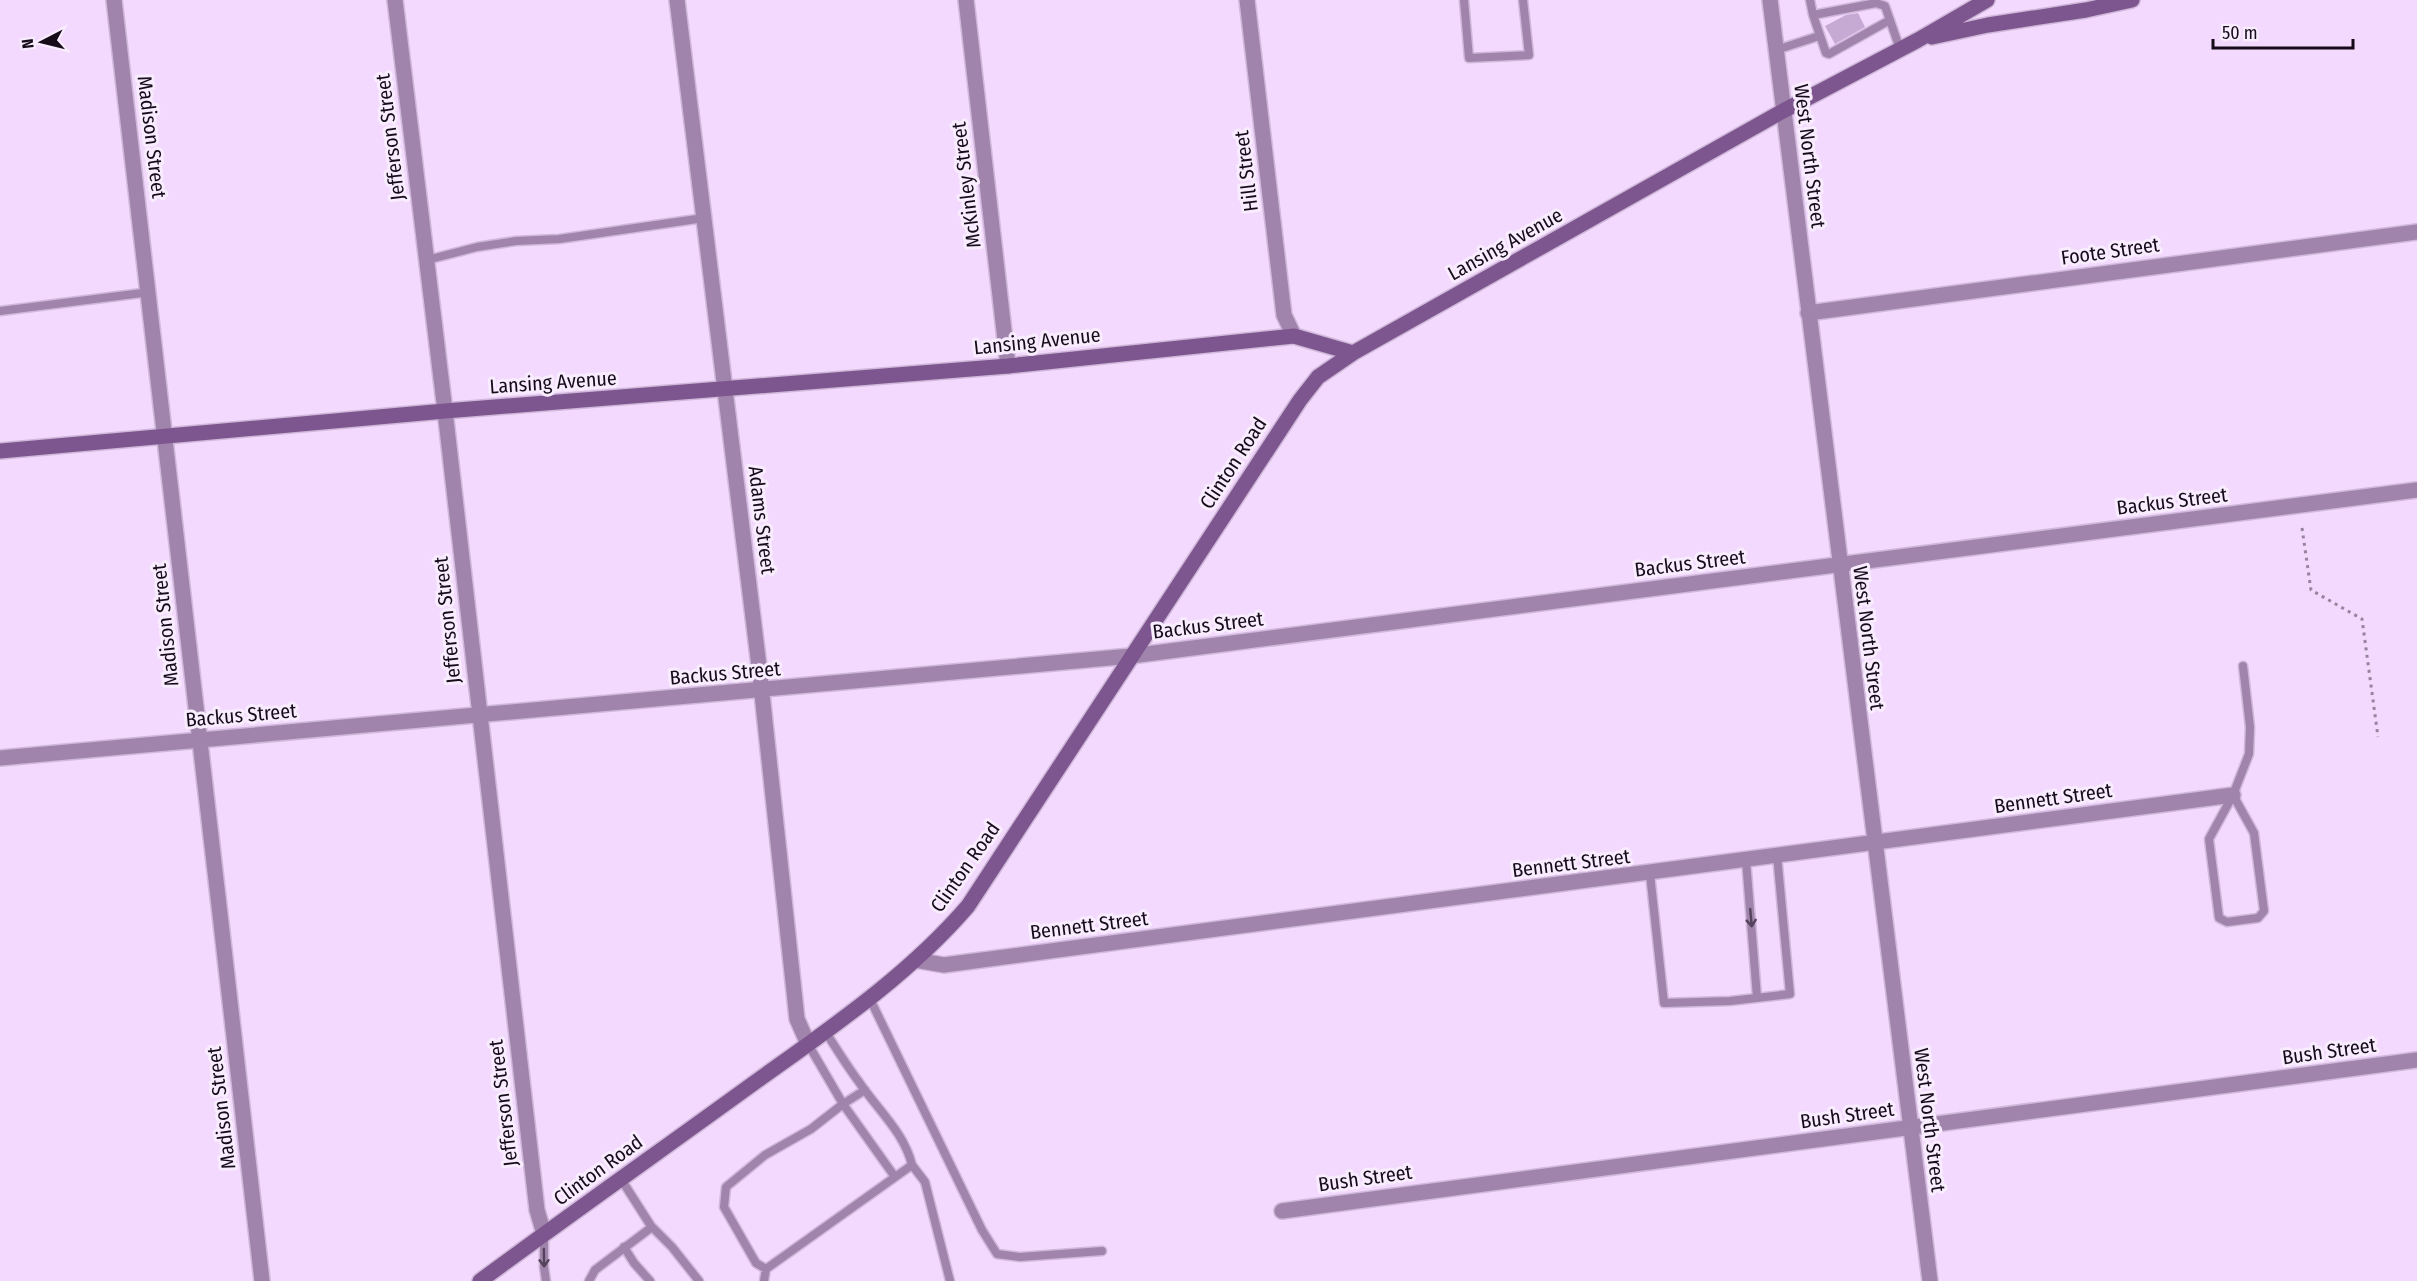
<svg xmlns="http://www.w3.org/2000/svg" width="2417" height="1281" font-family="'Fira Sans Condensed',sans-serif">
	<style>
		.building { fill: #c7aad4 }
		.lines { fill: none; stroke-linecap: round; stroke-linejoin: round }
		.service-casing { stroke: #cfb8d9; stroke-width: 11 }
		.minor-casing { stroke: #cfb8d9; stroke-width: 18 }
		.secondary-casing { stroke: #cfb8d9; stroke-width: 18 }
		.path { stroke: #96839e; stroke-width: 3; stroke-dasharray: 3 4.5; stroke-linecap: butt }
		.service { stroke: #a084ac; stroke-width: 8 }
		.minor { stroke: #a084ac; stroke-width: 15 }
		.secondary { stroke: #7e568f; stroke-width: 15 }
		.oneway { stroke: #54415b }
		.labels { text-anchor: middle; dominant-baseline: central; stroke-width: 6; stroke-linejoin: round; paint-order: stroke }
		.street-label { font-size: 20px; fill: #150b19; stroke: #f8ecfe }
	</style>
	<rect width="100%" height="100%" fill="#f2d9fd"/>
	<path class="building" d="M 1858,13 L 1865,27 L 1835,44 L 1825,26 L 1846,15 Z"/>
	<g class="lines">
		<g class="service-casing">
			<path id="service" d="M 1464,0 L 1469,58 L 1529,55 L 1523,0
				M 1810,0 L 1813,15
				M 1890,20 L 1829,54 L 1826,53 L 1813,15 L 1876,3 L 1885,6 L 1900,49
				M 1776,50 L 1819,36
				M 427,260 L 477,247 L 516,241 L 559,239 L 704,218
				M 0,311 L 150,292
				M 2233,795 L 2254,833 L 2264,911 L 2258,918 L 2227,922 L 2219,918 L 2209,839 L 2233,795 L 2249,754 L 2250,727 L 2243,666
				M 1746,860 L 1757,997
				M 1650,874 L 1664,1003 L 1730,1001 L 1790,994 L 1777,855
				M 869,997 L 982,1230 L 997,1254 L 1020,1257 L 1102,1251
				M 808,1044 L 843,1104 L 811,1129 L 765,1155 L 726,1187 L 724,1207 L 756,1263 L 766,1269 L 912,1165 C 904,1132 877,1109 859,1082 C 847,1066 836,1048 825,1031
				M 865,1090 L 843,1104 L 895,1177
				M 912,1165 L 925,1182 L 950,1281
				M 621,1179 L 651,1226 L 672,1247 L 699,1281
				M 544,1235 L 544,1267 L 546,1281
				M 624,1247 L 634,1263 L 650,1281
				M 589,1281 L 595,1270 L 652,1227
				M 764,1281 L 766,1269"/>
		</g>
		<g class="minor-casing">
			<path id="minor" d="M 114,0 C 167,426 212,854 262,1281
				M 395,0 L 445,411 L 537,1210 L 544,1234
				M 677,0 L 759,666 L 797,1019 L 808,1044
				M 966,0 L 1008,366
				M 1247,0 L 1284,315 L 1294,336
				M 1770,0 L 1930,1281
				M 1808,313 L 2417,232
				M 0,758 L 1131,656 L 2417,490
				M 915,960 L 944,965 L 2233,795
				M 1282,1211 L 2417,1060"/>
		</g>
		<g class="secondary-casing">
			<path id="secondary" d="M 1932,37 L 1988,25 L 2086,10 L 2132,0
				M 0,451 L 445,411 L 1008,366 L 1294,336 L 1353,353
				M 480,1281 C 571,1214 663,1149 754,1083 C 828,1030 908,976 968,906 L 1300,400 L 1318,377 L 1353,353 L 1783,111 L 1918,40 L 1987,0"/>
		</g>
		<path class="path" d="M 2302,528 L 2311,590 L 2362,619 L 2378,737"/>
		<use href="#service" class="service"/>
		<use href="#minor" class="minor"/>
		<use href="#secondary" class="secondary"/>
	</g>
	<defs><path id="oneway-shaft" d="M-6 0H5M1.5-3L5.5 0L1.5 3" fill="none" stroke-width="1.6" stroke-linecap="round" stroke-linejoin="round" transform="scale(1.5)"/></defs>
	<g class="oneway">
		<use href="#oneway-shaft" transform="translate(1751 918) rotate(85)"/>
		<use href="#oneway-shaft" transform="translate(544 1258) rotate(89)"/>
	</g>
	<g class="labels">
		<g class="street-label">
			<text transform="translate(152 137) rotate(83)">Madison Street</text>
			<text transform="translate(390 137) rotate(-97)">Jefferson Street</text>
			<text transform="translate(1810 156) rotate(83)">West North Street</text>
			<text transform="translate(1246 171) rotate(-97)">Hill Street</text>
			<text transform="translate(966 185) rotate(-97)">McKinley Street</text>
			<text transform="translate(1505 244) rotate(-29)">Lansing Avenue</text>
			<text transform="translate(2110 251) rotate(-8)">Foote Street</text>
			<text transform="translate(1037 341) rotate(-6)">Lansing Avenue</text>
			<text transform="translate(553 382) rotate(-4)">Lansing Avenue</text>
			<text transform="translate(1233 463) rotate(-57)">Clinton Road</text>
			<text transform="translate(2172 501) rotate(-7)">Backus Street</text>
			<text transform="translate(762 520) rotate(83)">Adams Street</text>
			<text transform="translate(1690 563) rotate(-7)">Backus Street</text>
			<text transform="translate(447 620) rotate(-96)">Jefferson Street</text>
			<text transform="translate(165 625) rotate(-96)">Madison Street</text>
			<text transform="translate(1208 625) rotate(-7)">Backus Street</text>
			<text transform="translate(1869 638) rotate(83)">West North Street</text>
			<text transform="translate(725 673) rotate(-5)">Backus Street</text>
			<text transform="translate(241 715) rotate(-5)">Backus Street</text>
			<text transform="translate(2053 798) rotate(-8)">Bennett Street</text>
			<text transform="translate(1571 863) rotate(-7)">Bennett Street</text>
			<text transform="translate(965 867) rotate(-55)">Clinton Road</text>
			<text transform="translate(1089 925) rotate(-7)">Bennett Street</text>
			<text transform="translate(2329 1051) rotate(-8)">Bush Street</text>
			<text transform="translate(503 1103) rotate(-97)">Jefferson Street</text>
			<text transform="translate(221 1108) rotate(-97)">Madison Street</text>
			<text transform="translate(1847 1115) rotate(-8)">Bush Street</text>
			<text transform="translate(1930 1120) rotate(83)">West North Street</text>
			<text transform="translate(598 1170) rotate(-36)">Clinton Road</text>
			<text transform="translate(1365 1178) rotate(-8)">Bush Street</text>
		</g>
	</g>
	<g transform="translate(42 42) rotate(263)" stroke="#f8ecfe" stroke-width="4.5" paint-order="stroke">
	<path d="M0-4.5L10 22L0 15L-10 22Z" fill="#150b19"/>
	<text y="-9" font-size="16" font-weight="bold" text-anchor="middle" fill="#150b19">N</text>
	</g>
	<path d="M2213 39v9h140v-9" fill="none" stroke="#150b19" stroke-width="3"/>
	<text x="2222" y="39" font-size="18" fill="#150b19" stroke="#f8ecfe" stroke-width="4.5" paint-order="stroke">50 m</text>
</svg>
